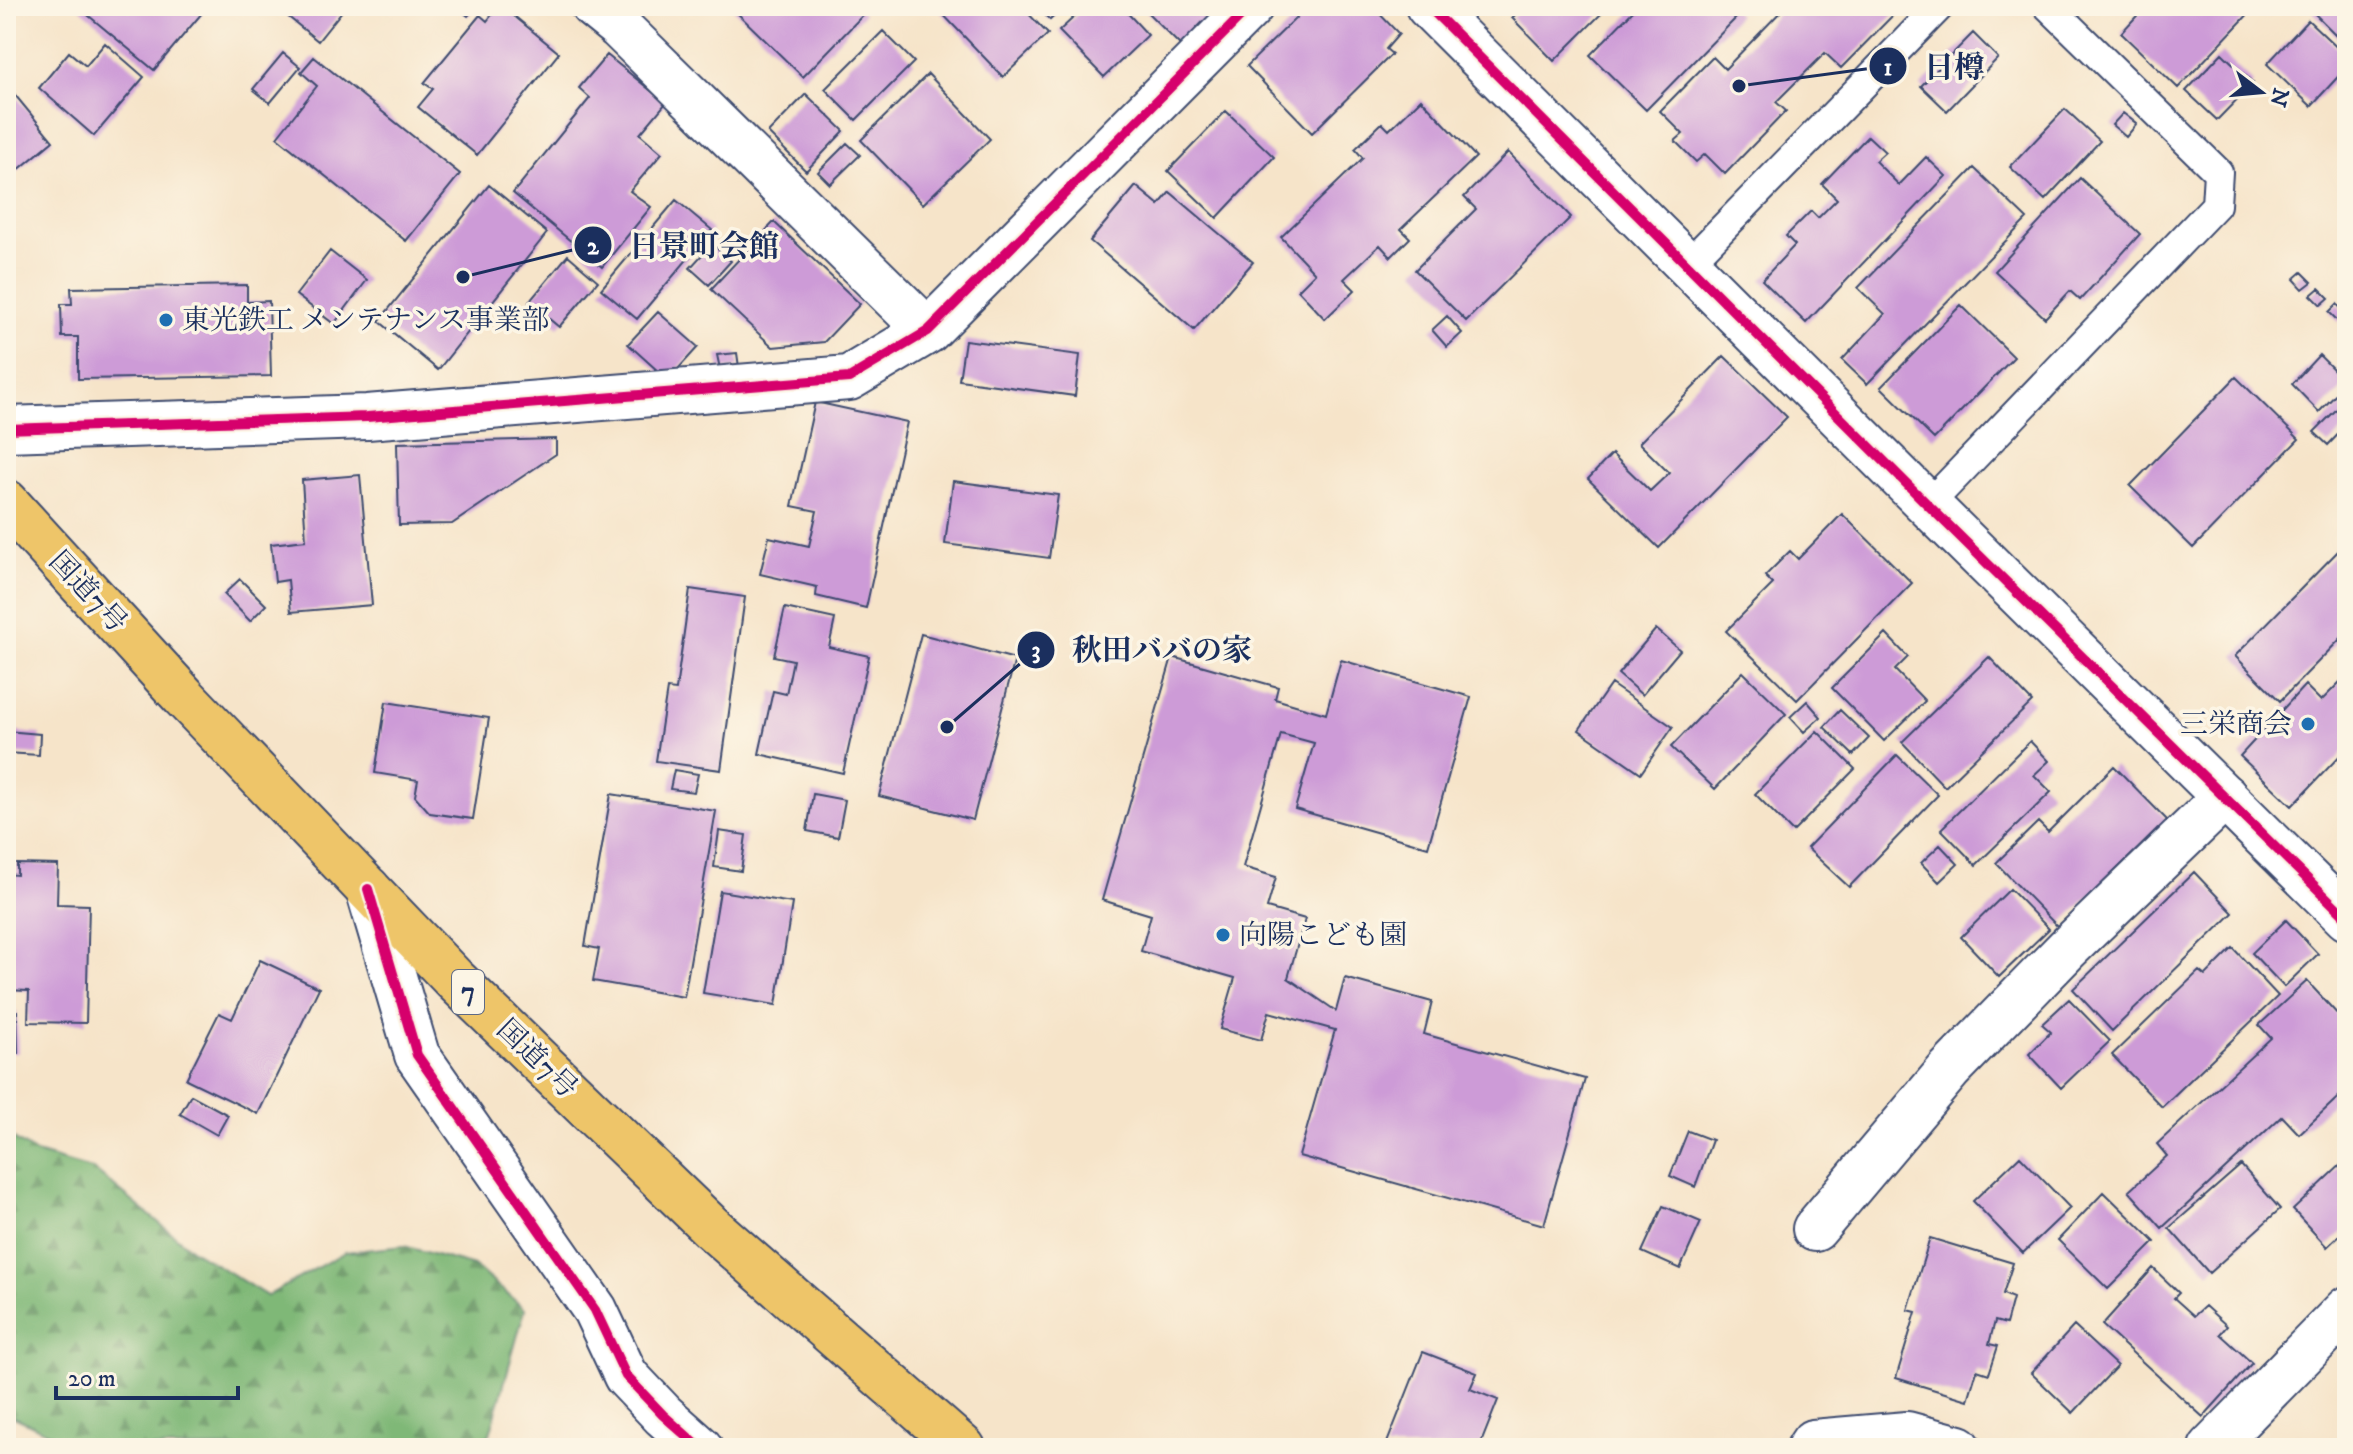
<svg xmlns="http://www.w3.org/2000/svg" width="2353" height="1454" font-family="'IM FELL DW Pica','Noto Serif JP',serif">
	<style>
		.forest { fill: url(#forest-firs); stroke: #4d746a; stroke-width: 2 }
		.building { fill: #cd9bd7 }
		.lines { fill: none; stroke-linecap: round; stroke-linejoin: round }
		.service-casing { stroke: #3c4a6e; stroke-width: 32 }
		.minor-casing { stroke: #3c4a6e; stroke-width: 48 }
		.tertiary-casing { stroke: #3c4a6e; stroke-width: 48 }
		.trunk-casing { stroke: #3c4a6e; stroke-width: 48 }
		.service { stroke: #fff; stroke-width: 28 }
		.minor { stroke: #fff; stroke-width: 44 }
		.tertiary { stroke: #fff; stroke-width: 44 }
		.trunk { stroke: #eec569; stroke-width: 44 }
		.cycleway-casing { stroke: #fcf5e5; stroke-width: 15 }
		.cycleway { stroke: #d6006c; stroke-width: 10 }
		.poi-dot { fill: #1f6fb2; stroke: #fcf5e5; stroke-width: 3 }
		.labels { text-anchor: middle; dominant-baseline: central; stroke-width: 7; stroke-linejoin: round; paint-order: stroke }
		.shield { fill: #fcf5e5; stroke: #5e6a86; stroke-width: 2 }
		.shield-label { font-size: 26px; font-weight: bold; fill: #1b2f5e }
		.poi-label { font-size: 28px; fill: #1b2f5e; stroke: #fcf5e5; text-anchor: start }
		.street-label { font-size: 28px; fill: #1b2f5e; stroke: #fcf5e5 }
		.leader { fill: none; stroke: #1b2f5e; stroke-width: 3 }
		.callout-dot { fill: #1b2f5e; stroke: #fcf5e5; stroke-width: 3 }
		.mark-label { font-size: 24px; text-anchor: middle; font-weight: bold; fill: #fff }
		.callout-label { font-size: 30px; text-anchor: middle; font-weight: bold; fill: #1b2f5e; stroke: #fcf5e5; stroke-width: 7; stroke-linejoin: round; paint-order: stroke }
	</style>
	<defs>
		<pattern id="forest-firs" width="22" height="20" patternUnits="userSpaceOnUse" patternTransform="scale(2)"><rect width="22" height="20" fill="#7fb877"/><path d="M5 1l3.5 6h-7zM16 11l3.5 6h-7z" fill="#679665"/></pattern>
	</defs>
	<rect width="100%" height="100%" fill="#fcf5e5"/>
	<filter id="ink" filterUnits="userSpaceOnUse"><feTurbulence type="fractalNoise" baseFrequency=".0125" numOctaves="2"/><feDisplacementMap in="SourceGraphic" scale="16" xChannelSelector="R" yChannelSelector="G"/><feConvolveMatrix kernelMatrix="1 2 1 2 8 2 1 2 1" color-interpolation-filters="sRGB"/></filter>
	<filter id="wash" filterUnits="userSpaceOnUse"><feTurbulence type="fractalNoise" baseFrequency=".006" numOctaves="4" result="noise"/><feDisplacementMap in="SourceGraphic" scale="32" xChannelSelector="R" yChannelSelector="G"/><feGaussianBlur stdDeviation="1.8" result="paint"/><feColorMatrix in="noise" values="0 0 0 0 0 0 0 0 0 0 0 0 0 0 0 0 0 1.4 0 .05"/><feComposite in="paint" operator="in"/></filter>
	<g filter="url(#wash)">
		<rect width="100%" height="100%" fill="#f6e4c9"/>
		<path class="forest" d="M 6,1134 L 36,1153 L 94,1170 L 191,1249 L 267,1296 L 345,1252 L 404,1246 L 474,1266 L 525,1309 L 490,1434 L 476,1448 L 80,1448 L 6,1413 Z"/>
		<g id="blocks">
			<path class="building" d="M 77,6 L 208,6 L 154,70 Z
				M 275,6 L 346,6 L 318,41 Z
				M 455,6 L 477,6 L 468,16 Z
				M 499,6 L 502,6 L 559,53 L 477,155 L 418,107 L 433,89 L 424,83 L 480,15 L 487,21 Z
				M 730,6 L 857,6 L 864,14 L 803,77 Z
				M 935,6 L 1021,6 L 1048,34 L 1003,77 Z
				M 1036,6 L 1065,6 L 1050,20 Z
				M 1086,6 L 1121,6 L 1148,35 L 1104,77 L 1059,31 Z
				M 1141,6 L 1221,6 L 1181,46 Z
				M 1288,6 L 1310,6 L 1312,8 L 1314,6 L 1372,6 L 1399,34 L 1386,49 L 1392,54 L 1312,133 L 1247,66 L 1298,16 Z
				M 1524,6 L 1609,6 L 1554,61 L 1512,18 Z
				M 1638,6 L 1729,6 L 1739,15 L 1646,110 L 1590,55 Z
				M 1786,6 L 1902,6 L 1841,68 L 1825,53 L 1776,102 L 1786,111 L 1725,174 L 1705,154 L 1696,162 L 1675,141 L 1683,134 L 1660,111 L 1713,57 L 1725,69 Z
				M 2146,6 L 2256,6 L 2178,88 L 2121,33 Z
				M 2307,6 L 2347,6 L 2347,46 Z
				M 2308,20 L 2347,57 L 2347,67 L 2311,106 L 2267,64 Z
				M 883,31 L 914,62 L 856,120 L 825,89 Z
				M 1973,33 L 1998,58 L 1947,111 L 1921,86 Z
				M 105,43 L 144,77 L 94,136 L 39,88 L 69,52 L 86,66 Z
				M 283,53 L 300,67 L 270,103 L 253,89 Z
				M 2222,53 L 2253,83 L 2217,120 L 2186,91 Z
				M 607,55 L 666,103 L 640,134 L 662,153 L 630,191 L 651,207 L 602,267 L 513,193 L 590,98 L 579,88 Z
				M 314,57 L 460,174 L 406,241 L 277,137 L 317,86 L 301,72 Z
				M 928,74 L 990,139 L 923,204 L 861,140 Z
				M 6,84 L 53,141 L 6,180 Z
				M 806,94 L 844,131 L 806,171 L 768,133 Z
				M 1421,99 L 1476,157 L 1401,229 L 1410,238 L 1391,257 L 1380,245 L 1344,279 L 1355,290 L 1325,319 L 1298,290 L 1315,273 L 1281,237 L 1363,158 L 1355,149 L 1382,123 L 1389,130 Z
				M 2065,109 L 2100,141 L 2045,200 L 2010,167 Z
				M 1226,111 L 1274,157 L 1217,218 L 1168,171 Z
				M 2123,113 L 2137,124 L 2126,137 L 2112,125 Z
				M 1868,136 L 1885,152 L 1875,161 L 1899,185 L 1926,157 L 1946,176 L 1806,323 L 1762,280 L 1795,245 L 1786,236 L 1811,211 L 1818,218 L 1837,199 L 1822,184 Z
				M 847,143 L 860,155 L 830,184 L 818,172 Z
				M 1508,152 L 1571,217 L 1466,321 L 1415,270 L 1476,209 L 1464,197 Z
				M 1974,168 L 2027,219 L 1867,384 L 1842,360 L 1885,314 L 1858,288 Z
				M 2080,178 L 2140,234 L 2080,300 L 2070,291 L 2045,318 L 1995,271 Z
				M 489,185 L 547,233 L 438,370 L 379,321 Z
				M 1136,186 L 1159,205 L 1170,192 L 1253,262 L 1194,330 L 1090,241 Z
				M 676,200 L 712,230 L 637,319 L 601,289 Z
				M 774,222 L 860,304 L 824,342 L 773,347 L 711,289 Z
				M 712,244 L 731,261 L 709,285 L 690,268 Z
				M 330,251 L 367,280 L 334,324 L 296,295 Z
				M 568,255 L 598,281 L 559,327 L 529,302 Z
				M 2302,272 L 2312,282 L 2303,289 L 2294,279 Z
				M 247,285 L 247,302 L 269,301 L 271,376 L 78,379 L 78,337 L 62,337 L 61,304 L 72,304 L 71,288 Z
				M 2319,288 L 2329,298 L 2321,305 L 2311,295 Z
				M 2337,304 L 2346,314 L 2339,322 L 2329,312 Z
				M 1961,305 L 2014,357 L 1934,439 L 1881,387 Z
				M 658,312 L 698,347 L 668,380 L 628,344 Z
				M 1447,316 L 1462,333 L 1447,347 L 1432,330 Z
				M 965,340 L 1080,355 L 1075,396 L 959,380 Z
				M 737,353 L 739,367 L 720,369 L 717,355 Z
				M 2319,355 L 2347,383 L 2319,412 L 2292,384 Z
				M 1724,356 L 1787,417 L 1659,548 L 1588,479 L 1612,454 L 1650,491 L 1669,473 L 1639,443 Z
				M 2236,377 L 2299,439 L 2193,548 L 2130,486 Z
				M 815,402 L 907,422 L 866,608 L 816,596 L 817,587 L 760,574 L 769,537 L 809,546 L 817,511 L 792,506 Z
				M 2340,406 L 2347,413 L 2347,425 L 2328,445 L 2314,432 Z
				M 556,439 L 556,454 L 452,524 L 399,525 L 397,443 Z
				M 360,475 L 372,605 L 291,612 L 288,580 L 275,582 L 271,544 L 306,540 L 302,480 Z
				M 953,481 L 1058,495 L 1049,558 L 945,544 Z
				M 1842,514 L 1912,583 L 1797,700 L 1726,631 L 1773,584 L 1765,576 L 1790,551 L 1798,559 Z
				M 2347,542 L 2347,632 L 2280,701 L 2235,656 Z
				M 240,579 L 266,605 L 250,621 L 224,594 Z
				M 690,589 L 745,597 L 721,770 L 656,761 L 667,689 L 676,690 Z
				M 785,608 L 835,619 L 829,647 L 869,656 L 843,773 L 759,754 L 773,691 L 786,694 L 793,660 L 774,656 Z
				M 1656,629 L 1680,650 L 1642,695 L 1618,674 Z
				M 921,634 L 1015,659 L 973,820 L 879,796 Z
				M 1886,634 L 1908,657 L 1895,670 L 1925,701 L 1884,741 L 1832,688 Z
				M 1172,657 L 1278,687 L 1275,699 L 1326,714 L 1341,660 L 1471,697 L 1428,847 L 1295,809 L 1314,743 L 1281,734 L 1243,867 L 1276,877 L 1267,908 L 1305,919 L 1288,978 L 1336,1011 L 1345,978 L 1432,1002 L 1424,1034 L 1585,1079 L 1544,1225 L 1299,1156 L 1335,1030 L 1269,1012 L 1261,1040 L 1220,1029 L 1235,978 L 1141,951 L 1151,915 L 1102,900 Z
				M 1989,657 L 2032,702 L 1945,787 L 1902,742 Z
				M 1743,672 L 1786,714 L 1715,789 L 1671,747 Z
				M 2341,681 L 2347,687 L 2347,748 L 2292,806 L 2240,756 L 2305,685 L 2321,701 Z
				M 1611,684 L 1673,727 L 1641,773 L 1579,730 Z
				M 1807,701 L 1821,717 L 1804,732 L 1790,717 Z
				M 386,702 L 489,718 L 473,819 L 430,813 L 415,796 L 418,780 L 375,773 Z
				M 1840,710 L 1869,738 L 1853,755 L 1824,727 Z
				M 6,731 L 40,734 L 39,755 L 6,753 Z
				M 1817,731 L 1855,769 L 1793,832 L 1755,794 Z
				M 2030,741 L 2049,761 L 2034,775 L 2051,792 L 1976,865 L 1941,829 Z
				M 1897,755 L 1938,795 L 1849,887 L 1807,848 Z
				M 2114,766 L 2167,820 L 2058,927 L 1996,863 L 2038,822 L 2048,832 Z
				M 674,770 L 698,774 L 694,792 L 670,789 Z
				M 611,794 L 716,811 L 684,997 L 593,981 L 599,949 L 585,946 Z
				M 813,794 L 845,800 L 838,837 L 807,831 Z
				M 719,831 L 746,835 L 741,871 L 714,867 Z
				M 1940,845 L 1958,864 L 1939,882 L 1921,863 Z
				M 17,864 L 58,865 L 57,904 L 89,905 L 86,1023 L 28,1022 L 29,991 L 6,990 L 6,874 L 17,875 Z
				M 2194,872 L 2233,913 L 2112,1031 L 2073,989 Z
				M 2010,889 L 2049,929 L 1999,977 L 1961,937 Z
				M 720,891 L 792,903 L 776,1005 L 703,993 Z
				M 2286,920 L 2318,954 L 2284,987 L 2252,953 Z
				M 2233,948 L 2278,996 L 2162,1107 L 2112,1055 L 2199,971 L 2205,976 Z
				M 260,960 L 319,988 L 258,1114 L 186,1079 L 219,1013 L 232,1019 Z
				M 2307,981 L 2340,1017 L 2347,1010 L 2347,1089 L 2299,1134 L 2282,1116 L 2162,1228 L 2129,1191 L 2167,1156 L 2157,1144 L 2271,1038 L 2259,1025 Z
				M 2069,999 L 2110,1041 L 2061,1088 L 2029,1054 L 2051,1032 L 2042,1024 Z
				M 6,1011 L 17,1011 L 18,1053 L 6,1053 Z
				M 191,1095 L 228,1115 L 217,1135 L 180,1114 Z
				M 1688,1131 L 1712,1140 L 1695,1187 L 1670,1176 Z
				M 2020,1156 L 2070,1208 L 2023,1253 L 1973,1201 Z
				M 2347,1159 L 2347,1228 L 2327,1247 L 2293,1210 Z
				M 2241,1165 L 2280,1209 L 2209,1273 L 2169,1228 Z
				M 2104,1192 L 2155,1242 L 2108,1289 L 2058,1240 Z
				M 1663,1206 L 1701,1222 L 1680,1269 L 1642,1252 Z
				M 1930,1238 L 2013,1263 L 2003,1294 L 2013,1298 L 2006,1324 L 1995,1321 L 1989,1344 L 1998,1346 L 1989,1374 L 1977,1370 L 1968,1400 L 1896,1378 L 1916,1312 L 1908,1310 Z
				M 2153,1268 L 2179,1293 L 2174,1298 L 2194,1316 L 2205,1306 L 2227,1326 L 2220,1334 L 2252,1363 L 2203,1417 L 2102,1325 Z
				M 2074,1326 L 2117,1366 L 2073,1413 L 2031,1373 Z
				M 1423,1352 L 1477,1373 L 1470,1389 L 1498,1400 L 1479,1448 L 1385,1448 Z"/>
		</g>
	</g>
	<g filter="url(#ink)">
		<use href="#blocks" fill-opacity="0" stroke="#3c4a6e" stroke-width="2"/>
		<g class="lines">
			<g class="service-casing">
				<path id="service" d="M 1687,265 L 1940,6
					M 1928,505 L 2216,205 L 2218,172 L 2048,6"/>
			</g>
			<g class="minor-casing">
				<path id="minor" d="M 593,6 L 619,27 L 928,331
					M 6,429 L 367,417 L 849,378 L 928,331 L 1251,6
					M 368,889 L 417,1055 L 595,1310 L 626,1376 L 663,1415 L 700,1448
					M 1815,1229 L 1949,1070 L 2067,949 L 2225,797
					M 1809,1448 L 1813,1442 L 1907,1434 L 1959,1448
					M 2211,1448 L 2347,1309"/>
			</g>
			<g class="tertiary-casing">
				<path id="tertiary" d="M 1428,6 L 1928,505 L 2347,918"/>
			</g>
			<g class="trunk-casing">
				<path id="trunk" d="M 6,502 L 184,697 L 454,979 L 712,1228 L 963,1448"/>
			</g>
			<use href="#service" class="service"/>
			<use href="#minor" class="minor"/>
			<use href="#tertiary" class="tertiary"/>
			<use href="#trunk" class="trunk"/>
			<g class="cycleway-casing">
				<path id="cycleway" d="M 1428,6 L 1928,505 L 2347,918
					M 6,429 L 367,417 L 849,378 L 928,331 L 1251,6
					M 368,889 L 417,1055 L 595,1310 L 626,1376 L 663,1415 L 700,1448"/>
			</g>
			<use href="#cycleway" class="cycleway"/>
		</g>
	</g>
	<g class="poi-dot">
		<circle cx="166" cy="320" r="8"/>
		<circle cx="2308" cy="724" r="8"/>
		<circle cx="1223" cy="935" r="8"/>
	</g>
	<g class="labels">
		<rect class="shield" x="452" y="970" width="32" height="44" rx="6"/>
		<g class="shield-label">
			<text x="468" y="992">7</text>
		</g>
		<g class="poi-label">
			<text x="182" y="320">東光鉄工 メンテナンス事業部</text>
			<text x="2292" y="724" text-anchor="end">三栄商会</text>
			<text x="1239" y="935">向陽こども園</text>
		</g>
		<g class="street-label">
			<text transform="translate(88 592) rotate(47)">国道7号</text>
			<text transform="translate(537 1059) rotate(44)">国道7号</text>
		</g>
	</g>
	<path class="leader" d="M1739 86L1888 66M463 277L593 245M947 727L1036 650"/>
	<g class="callout-dot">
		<circle cx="1739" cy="86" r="8"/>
		<circle cx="463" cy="277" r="8"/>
		<circle cx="947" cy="727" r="8"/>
		<circle cx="1888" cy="66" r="20"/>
		<circle cx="593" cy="245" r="20"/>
		<circle cx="1036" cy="650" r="20"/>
	</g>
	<g class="mark-label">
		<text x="1888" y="75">1</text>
		<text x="593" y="254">2</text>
		<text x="1036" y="658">3</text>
	</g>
	<g class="callout-label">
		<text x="1954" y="77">日樽</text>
		<text x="704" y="256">日景町会館</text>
		<text x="1162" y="660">秋田ババの家</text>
	</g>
	<rect width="2353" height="1454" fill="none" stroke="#fcf5e5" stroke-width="32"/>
	<g transform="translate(2261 92) rotate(106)" stroke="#fcf5e5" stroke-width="6" paint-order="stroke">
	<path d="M0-6L14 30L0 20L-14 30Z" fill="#1b2f5e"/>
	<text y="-12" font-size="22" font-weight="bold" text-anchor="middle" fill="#1b2f5e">N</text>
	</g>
	<path d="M56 1386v12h182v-12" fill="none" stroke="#1b2f5e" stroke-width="4"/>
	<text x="68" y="1386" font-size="24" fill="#1b2f5e" stroke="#fcf5e5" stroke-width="6" paint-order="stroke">20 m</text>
</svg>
